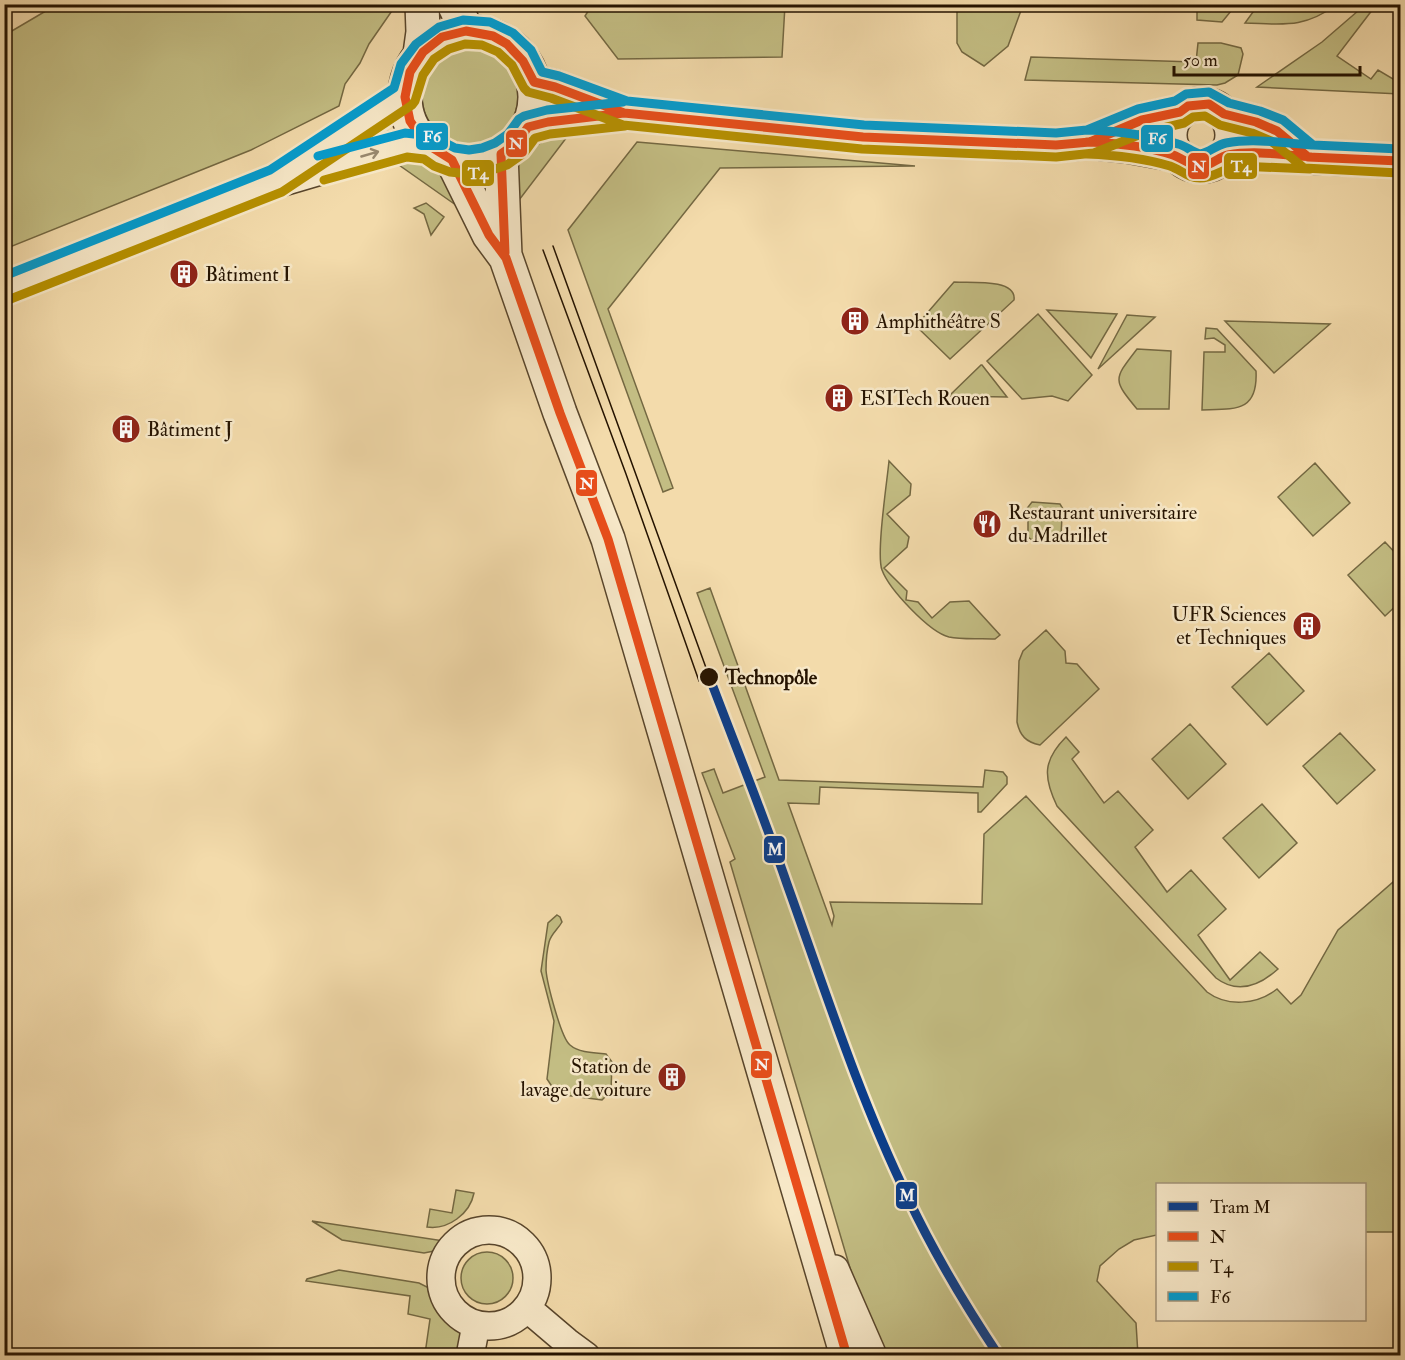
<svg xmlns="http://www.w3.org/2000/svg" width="1405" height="1360" font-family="'IM FELL Double Pica',serif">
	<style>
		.green { fill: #c3bd83; stroke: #746842; stroke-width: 1.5 }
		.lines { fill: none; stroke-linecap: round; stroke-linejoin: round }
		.minor-casing { stroke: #58452b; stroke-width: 30 }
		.tertiary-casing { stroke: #58452b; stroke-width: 36 }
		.minor { stroke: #f7e8c8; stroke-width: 27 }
		.tertiary { stroke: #f7e8c8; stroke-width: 33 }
		.tram { stroke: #251300; stroke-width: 1.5 }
		.bus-1-casing { stroke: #f7e8c8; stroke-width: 14 }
		.bus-2-casing { stroke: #f7e8c8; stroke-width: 14 }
		.bus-3-casing { stroke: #f7e8c8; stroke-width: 14 }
		.bus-1 { stroke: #e94e1b; stroke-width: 9 }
		.bus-2 { stroke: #b69000; stroke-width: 9 }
		.bus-3 { stroke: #049cce; stroke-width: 9 }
		.tram-1-casing { stroke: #f7e8c8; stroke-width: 14 }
		.tram-1 { stroke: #0b3e8b; stroke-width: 9 }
		.oneway { stroke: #98886e }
		.stop-dot { fill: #251300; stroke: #f7e8c8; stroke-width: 2 }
		.labels { text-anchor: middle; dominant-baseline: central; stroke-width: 5; stroke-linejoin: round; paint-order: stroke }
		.poi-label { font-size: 20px; fill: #251300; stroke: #f7e8c8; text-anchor: start }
		.stop-label { font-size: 20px; font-weight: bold; fill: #251300; stroke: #f7e8c8; text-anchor: start }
		.line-badge { stroke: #f7e8c8; stroke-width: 2 }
		.badge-label { font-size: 16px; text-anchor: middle; font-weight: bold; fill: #fff }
	</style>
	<rect width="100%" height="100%" fill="#f3dbab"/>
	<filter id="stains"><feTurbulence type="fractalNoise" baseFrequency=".00333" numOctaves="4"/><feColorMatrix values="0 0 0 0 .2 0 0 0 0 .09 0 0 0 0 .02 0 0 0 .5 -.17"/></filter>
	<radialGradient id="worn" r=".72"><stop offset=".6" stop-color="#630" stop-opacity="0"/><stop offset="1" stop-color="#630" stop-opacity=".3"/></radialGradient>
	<path class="green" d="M 1366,4 L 1376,5 L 1337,56 L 1371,79 L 1378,70 L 1398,82 L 1400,78 L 1400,94 L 1257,87 L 1322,42 Z
		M 56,5 L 56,4 L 396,5 L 369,44 L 360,63 L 345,84 L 339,106 L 251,150 L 5,249 L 5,35 Z
		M 592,5 L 785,5 L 782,57 L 618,59 L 585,16 Z
		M 957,5 L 1023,5 L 1008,46 L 984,66 L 962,52 L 957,43 Z
		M 1197,5 L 1197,4 L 1236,5 L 1222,22 L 1197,20 Z
		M 1258,5 L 1259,4 L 1336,5 C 1303,29 1283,24 1245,23 Z
		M 1198,43 L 1221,43 L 1241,48 L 1243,54 L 1238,75 L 1225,83 L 1217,85 L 1025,80 L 1031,57 L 1196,62 Z
		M422 96a48 48 0 1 1 96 0a48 48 0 1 1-96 0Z
		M 570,133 L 513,208 C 514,158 520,146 570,133 Z
		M 637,142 L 915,166 L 720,168 L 608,309 L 673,488 L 663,492 L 568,230 Z
		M 389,158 L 419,158 L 439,169 L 470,215 Z
		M 426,203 L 444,217 L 431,235 L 424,214 L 414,208 Z
		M 954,282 C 969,283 1017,278 1014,300 L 950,359 L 916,326 Z
		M 1047,310 L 1117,314 L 1091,358 Z
		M 1038,314 L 1092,375 L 1068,401 L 1052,396 L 1022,399 L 987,361 Z
		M 1127,315 L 1155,317 L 1098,369 Z
		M 1225,321 L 1330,324 L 1274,373 Z
		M 1206,328 L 1217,329 L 1256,371 C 1258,412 1236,409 1202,410 L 1204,352 L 1225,352 L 1225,345 L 1214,338 L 1205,339 Z
		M 1137,349 L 1171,351 L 1169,409 L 1137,409 C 1112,379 1114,379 1137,349 Z
		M 982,365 L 1007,397 L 949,396 L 981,365 Z
		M 889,461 L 911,484 L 910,495 L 887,514 L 909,537 L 907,547 L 884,568 L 907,591 L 906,600 L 918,602 L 932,618 L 950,602 L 969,601 L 1000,635 L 995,639 C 980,638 963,640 949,637 C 929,632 889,589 882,570 C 876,554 887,482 889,461 Z
		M 1315,463 L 1350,503 L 1313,536 L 1278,497 Z
		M 1032,502 L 1060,504 L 1066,514 L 1062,516 L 1061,536 L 1054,543 L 1035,542 L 1028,537 L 1028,515 L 1025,511 Z
		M 1385,542 L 1400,558 L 1400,602 L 1385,616 L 1348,575 Z
		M 710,588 L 779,780 L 983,787 L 985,770 L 1003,772 L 1007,777 L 1007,784 L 981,812 L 978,812 L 978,793 L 820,787 L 819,804 L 788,803 L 832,925 L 834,916 L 830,902 L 982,904 L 984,834 L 1026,796 L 1207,992 C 1227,1007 1257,1005 1277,989 L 1291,1004 L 1301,995 L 1338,930 L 1400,876 L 1400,1232 L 1365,1232 L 1364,1184 L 1158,1184 L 1157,1235 L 1134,1240 L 1119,1249 L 1100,1266 L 1097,1281 L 1136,1323 L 1138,1355 L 882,1355 L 866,1318 L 850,1268 L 730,862 L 735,859 L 702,773 L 714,769 L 723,793 L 765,777 L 697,593 Z
		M 1046,630 L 1065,651 L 1066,663 L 1077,664 L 1099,689 L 1040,745 C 1026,742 1020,736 1017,722 L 1019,661 L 1023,651 Z
		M 1269,653 L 1304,691 L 1267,725 L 1232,687 Z
		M 1190,724 L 1226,764 L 1188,799 L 1152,759 Z
		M 1340,733 L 1375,770 L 1337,804 L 1303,766 Z
		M 1066,737 L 1079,752 L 1072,759 L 1104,803 L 1118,791 L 1153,830 L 1135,847 L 1167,892 L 1191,870 L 1226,909 L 1198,935 L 1230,980 L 1260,952 L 1278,969 C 1259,986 1237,994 1216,978 L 1057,806 C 1043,777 1043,760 1066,737 Z
		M 1262,804 L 1297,843 L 1259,878 L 1223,838 Z
		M 557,915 L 560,917 L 562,922 C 558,929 551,934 549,942 C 547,950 546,961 546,970 C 547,983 561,1038 570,1045 C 579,1053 595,1053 606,1054 L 612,1062 L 611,1091 L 602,1100 L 557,1094 L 547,1079 L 554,1021 L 541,971 L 548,923 Z
		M 456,1190 L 474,1193 C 470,1214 448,1230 427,1227 L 430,1209 L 452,1213 Z
		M 312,1221 L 444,1241 L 434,1251 L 424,1253 L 342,1240 Z
		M461 1278a26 26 0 1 1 52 0a26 26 0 1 1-52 0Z
		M 339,1270 L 419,1283 L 431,1289 L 442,1312 L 462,1334 L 457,1355 L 425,1354 L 430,1319 L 408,1314 L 410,1296 L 306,1281 L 307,1279 Z"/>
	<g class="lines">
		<g class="minor-casing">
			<path id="minor" d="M441 1278a48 48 0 1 1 96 0a48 48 0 1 1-96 0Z
				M 835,1269 L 873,1356
				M 527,1308 L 567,1342 L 586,1356
				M 470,1356 L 476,1325"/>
		</g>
		<g class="tertiary-casing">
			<path id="tertiary" d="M 454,4 L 467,31
				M405 97a65 65 0 1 1 130 0a65 65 0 1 1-130 0Z
				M 420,54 L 423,32 L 422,4
				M 534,82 L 555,87 L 614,111
				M1170 135a31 31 0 1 1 62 0a31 31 0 1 1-62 0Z
				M 1224,114 L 1256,122 L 1277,131 L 1308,157
				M 528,127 L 548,122 L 624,113 L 863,137 L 1056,145 L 1090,142 L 1127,146 L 1177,155
				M 1091,142 L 1142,120 L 1180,112
				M 501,154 L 505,256
				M 1224,155 L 1267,153 L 1308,157 L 1400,161
				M 452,160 L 489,235 L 506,258 L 560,413 L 608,539 L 847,1356
				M 301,164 L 404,96
				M 4,289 L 276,181 L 371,153 L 406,145 L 428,147"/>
		</g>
		<use href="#minor" class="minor"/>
		<use href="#tertiary" class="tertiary"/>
		<path class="tram" d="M 553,246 L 709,676
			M 543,250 L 626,474 L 699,681"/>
		<g class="bus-1-casing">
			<path id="bus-1" d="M 1087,142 C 1116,143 1146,146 1173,155 C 1182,158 1189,165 1199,166 C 1210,167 1218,157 1228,155 C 1255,150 1284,155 1311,157
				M 505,253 L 501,154 L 517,143 L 528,127 L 548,122 L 624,113
				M 847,1356 L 608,539 L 560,413 L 506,258 L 489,235 L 452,160 L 425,143 L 410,121 L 405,97 L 410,72 L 423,52 L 442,37 L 466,31 L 493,36 L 507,44 L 523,61 L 534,82 L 555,87 L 624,113 L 863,137 L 1056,145 L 1090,142 L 1142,120 L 1180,112 L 1188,106 L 1209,104 L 1224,114 L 1256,122 L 1277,131 L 1308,157 L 1400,161"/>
		</g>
		<g class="bus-2-casing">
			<path id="bus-2" d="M 1087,154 C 1114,155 1143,158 1170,166 C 1181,170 1188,178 1200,178 C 1215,178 1225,167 1239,166 L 1310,169
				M 324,180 L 407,157 L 424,159 L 434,166 L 450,172 L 469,174 L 486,172 L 507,165 L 524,153 L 535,138 L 550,134 L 625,126
				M 8,300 L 282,192 L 412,105 L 415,101 L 423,75 L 434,59 L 449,49 L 465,44 L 482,45 L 498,52 L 512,65 L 524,88 L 528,92 L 551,98 L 623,125 L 862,149 L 1056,157 L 1094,153 L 1146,132 L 1184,123 L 1193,117 L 1205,116 L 1220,125 L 1252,133 L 1271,141 L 1304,168 L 1399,173"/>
		</g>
		<g class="bus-3-casing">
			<path id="bus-3" d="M 1087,130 C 1118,131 1149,135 1178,144 C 1186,146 1192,152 1200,154 C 1209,153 1216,145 1226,143 C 1254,138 1284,143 1312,145
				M 318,156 L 405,133 L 432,136 L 455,148 L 469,150 L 482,148 L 495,143 L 508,134 L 519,119 L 524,116 L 547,110 L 623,102
				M 4,276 L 270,170 L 394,88 L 401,64 L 416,44 L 439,27 L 463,20 L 490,22 L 513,33 L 531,50 L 542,72 L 559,76 L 627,101 L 864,125 L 1056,133 L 1087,130 L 1138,109 L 1175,101 L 1186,94 L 1209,92 L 1229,103 L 1260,111 L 1283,120 L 1313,145 L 1400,149"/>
		</g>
		<use href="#bus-1" class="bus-1"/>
		<use href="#bus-2" class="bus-2"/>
		<use href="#bus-3" class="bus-3"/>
		<g class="tram-1-casing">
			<path id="tram-1" d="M 709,676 C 735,745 763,814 787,884 C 825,990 859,1097 908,1198 C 934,1253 965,1305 999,1356"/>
		</g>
		<use href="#tram-1" class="tram-1"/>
	</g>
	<defs><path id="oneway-shaft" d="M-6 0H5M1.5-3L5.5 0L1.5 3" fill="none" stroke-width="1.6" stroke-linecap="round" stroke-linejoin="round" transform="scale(1.5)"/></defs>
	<use class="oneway" href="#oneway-shaft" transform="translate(370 154) rotate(-16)"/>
	<defs>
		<g id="building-disc" transform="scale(1.5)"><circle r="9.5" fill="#8f2418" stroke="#f7e8c8"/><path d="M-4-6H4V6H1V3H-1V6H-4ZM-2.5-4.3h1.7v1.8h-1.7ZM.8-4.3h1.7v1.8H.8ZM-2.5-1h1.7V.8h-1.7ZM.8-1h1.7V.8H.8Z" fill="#fff"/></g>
		<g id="restaurant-disc" transform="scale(1.5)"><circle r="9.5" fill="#8f2418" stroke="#f7e8c8"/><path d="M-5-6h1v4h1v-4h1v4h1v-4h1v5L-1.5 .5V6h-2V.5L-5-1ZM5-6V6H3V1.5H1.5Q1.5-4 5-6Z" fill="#fff"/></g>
	</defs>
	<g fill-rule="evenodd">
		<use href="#building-disc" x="184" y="274"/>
		<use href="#building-disc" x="855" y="321"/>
		<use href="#building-disc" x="839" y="398"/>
		<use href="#building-disc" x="126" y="429"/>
		<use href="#restaurant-disc" x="987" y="524"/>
		<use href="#building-disc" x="1307" y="626"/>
		<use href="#building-disc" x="672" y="1077"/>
	</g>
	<circle class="stop-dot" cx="709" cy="677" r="10"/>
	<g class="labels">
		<g class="poi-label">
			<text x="205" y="274">Bâtiment I</text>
			<text x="876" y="321">Amphithéâtre S</text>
			<text x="860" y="398">ESITech Rouen</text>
			<text x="147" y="429">Bâtiment J</text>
			<text x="1008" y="512">Restaurant universitaire<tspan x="1008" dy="23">du Madrillet</tspan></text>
			<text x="1286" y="614" text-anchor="end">UFR Sciences<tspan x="1286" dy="23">et Techniques</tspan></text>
			<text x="651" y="1066" text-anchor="end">Station de<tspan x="651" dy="23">lavage de voiture</tspan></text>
		</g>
		<g class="stop-label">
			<text x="725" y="677">Technopôle</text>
		</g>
	</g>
	<g class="line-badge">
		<rect x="415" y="122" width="34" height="29" rx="6" fill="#049cce"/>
		<rect x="1140" y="124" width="34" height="29" rx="6" fill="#049cce"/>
		<rect x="505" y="129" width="23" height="29" rx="6" fill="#e94e1b"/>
		<rect x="1187" y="152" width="23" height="28" rx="6" fill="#e94e1b"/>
		<rect x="1223" y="152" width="35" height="28" rx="6" fill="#b69000"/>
		<rect x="461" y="159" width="34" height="28" rx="6" fill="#b69000"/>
		<rect x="575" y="469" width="23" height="28" rx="6" fill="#e94e1b"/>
		<rect x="763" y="835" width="23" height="29" rx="6" fill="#0b3e8b"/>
		<rect x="750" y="1050" width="23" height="29" rx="6" fill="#e94e1b"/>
		<rect x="895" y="1181" width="23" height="29" rx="6" fill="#0b3e8b"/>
	</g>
	<g class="badge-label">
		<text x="432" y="142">F6</text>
		<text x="1157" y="144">F6</text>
		<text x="516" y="149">N</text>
		<text x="1199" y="172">N</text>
		<text x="1241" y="172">T4</text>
		<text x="478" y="179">T4</text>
		<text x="587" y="489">N</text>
		<text x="775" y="855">M</text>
		<text x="762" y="1070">N</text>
		<text x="907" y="1201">M</text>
	</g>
	<rect width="1405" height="1360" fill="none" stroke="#f3dbab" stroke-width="24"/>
	<rect x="6" y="6" width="1393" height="1348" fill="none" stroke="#251300" stroke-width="3"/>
	<rect x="12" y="12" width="1381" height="1336" fill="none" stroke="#251300" stroke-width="1.5"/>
	<rect x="1156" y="1183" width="210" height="138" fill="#f7e8c8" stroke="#a39378" stroke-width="1.5"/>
	<rect x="1168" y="1202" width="30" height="9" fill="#0b3e8b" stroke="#a39378" stroke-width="1.5"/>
	<text x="1210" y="1213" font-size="18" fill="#251300">Tram M</text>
	<rect x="1168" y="1232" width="30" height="9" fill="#e94e1b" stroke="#a39378" stroke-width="1.5"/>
	<text x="1210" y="1243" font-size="18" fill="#251300">N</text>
	<rect x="1168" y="1262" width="30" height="9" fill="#b69000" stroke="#a39378" stroke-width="1.5"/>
	<text x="1210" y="1273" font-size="18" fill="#251300">T4</text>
	<rect x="1168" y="1292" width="30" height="9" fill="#049cce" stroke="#a39378" stroke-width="1.5"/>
	<text x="1210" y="1303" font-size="18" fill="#251300">F6</text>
	<path d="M1174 66v9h186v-9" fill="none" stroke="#251300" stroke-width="3"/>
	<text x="1183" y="66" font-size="18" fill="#251300" stroke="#f7e8c8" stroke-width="4.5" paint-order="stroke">50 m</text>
	<rect width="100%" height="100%" filter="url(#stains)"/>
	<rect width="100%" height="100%" fill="url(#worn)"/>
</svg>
